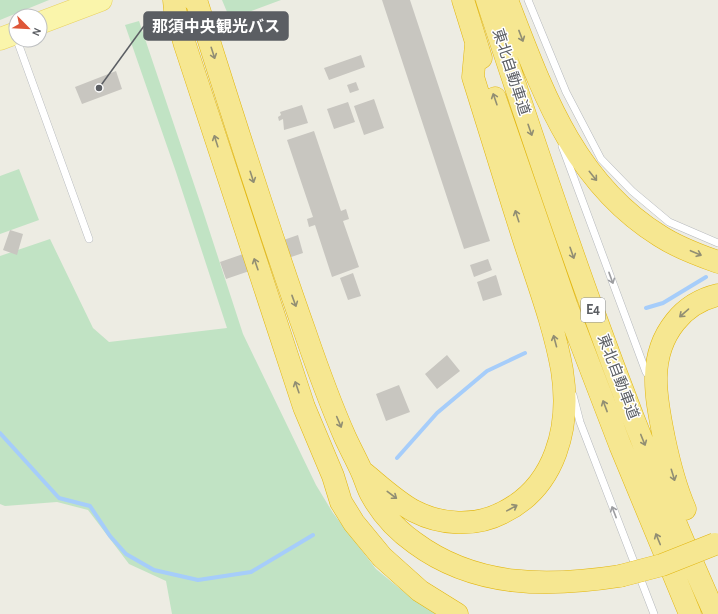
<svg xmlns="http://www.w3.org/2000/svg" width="718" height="614" font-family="'Alegreya Sans','Noto Sans JP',sans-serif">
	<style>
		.green { fill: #c1e3c4 }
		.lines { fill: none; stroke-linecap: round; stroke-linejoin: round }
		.stream { stroke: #a6cdfa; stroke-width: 4 }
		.building { fill: #c8c6c0 }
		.lane-casing { stroke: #b5b8bc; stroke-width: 8 }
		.primary-casing { stroke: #e8d160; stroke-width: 23 }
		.highway-casing { stroke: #e2b60e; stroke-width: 23 }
		.lane { stroke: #fff; stroke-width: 7 }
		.primary { stroke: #faf5ab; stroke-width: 22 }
		.highway { stroke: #f6e791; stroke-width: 22 }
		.highway-bridge-casing { stroke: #e2b60e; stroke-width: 23; stroke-linecap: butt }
		.highway-bridge { stroke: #f6e791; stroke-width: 22 }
		.oneway { stroke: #918e73 }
		.oneway2 { stroke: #9d9ea1 }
		.labels { text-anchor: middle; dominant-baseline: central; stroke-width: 3; stroke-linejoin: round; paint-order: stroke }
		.shield { fill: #fff; stroke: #8c8e92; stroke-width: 1 }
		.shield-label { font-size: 14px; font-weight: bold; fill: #5b5e63 }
		.street-label { font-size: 15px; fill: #5b5e63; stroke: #fff }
		.leader { fill: none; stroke: #5b5e63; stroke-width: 1.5 }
		.callout-dot { fill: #5b5e63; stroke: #fff; stroke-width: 1.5 }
		.callout { fill: #5b5e63; stroke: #5b5e63; stroke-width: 1.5 }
		.callout-label { font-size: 16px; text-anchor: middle; font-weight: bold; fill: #fff }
	</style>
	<rect width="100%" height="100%" fill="#edece3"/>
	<path class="green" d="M 0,0 L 49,0 L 0,20 Z
		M 222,0 L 281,0 L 230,19 Z
		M 139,21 L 202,208 L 243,334 L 316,485 L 333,513 L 376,569 L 404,592 L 439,614 L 172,614 L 166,581 L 129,564 L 88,510 L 57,502 L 5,506 L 0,504 L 0,256 L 50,239 L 93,328 L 109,342 L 227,328 L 176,172 L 125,25 Z
		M 19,169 L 39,220 L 0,234 L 0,176 Z"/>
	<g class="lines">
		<path class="stream" d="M 646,308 L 663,303 L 706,277
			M 0,433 L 59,498 L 90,506 L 110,536 L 126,554 L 154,570 L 198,580 L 251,572 L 313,535
			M 397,458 L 437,413 L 487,371 L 525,353"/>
	</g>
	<path class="building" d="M 382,0 L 410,0 L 490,241 L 464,249 Z
		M 361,55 L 365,67 L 329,80 L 324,68 Z
		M 116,71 L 122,89 L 82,104 L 75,87 Z
		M 356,82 L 359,90 L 350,93 L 347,85 Z
		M 374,99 L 384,128 L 364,135 L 354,106 Z
		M 348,102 L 355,122 L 334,129 L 327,109 Z
		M 302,105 L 308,123 L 284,130 L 283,119 L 279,121 L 278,117 L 281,115 L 280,112 Z
		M 314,131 L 341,211 L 346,209 L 349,219 L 343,221 L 359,267 L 332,277 L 315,225 L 309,227 L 307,219 L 313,217 L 287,140 Z
		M 10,230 L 23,234 L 17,255 L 3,250 Z
		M 298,235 L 303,253 L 226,279 L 220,262 Z
		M 488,259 L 492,270 L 474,277 L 470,265 Z
		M 353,273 L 361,296 L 348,300 L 340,278 Z
		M 496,275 L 502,295 L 483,301 L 477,282 Z
		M 447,355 L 460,371 L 437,389 L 425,374 Z
		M 399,385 L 410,412 L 386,421 L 376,394 Z"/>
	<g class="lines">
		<g class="lane-casing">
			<path id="lane" d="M 528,0 L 566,92 L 601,159 L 632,191 L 669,222 L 718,243
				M 17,40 L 89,239
				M 562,146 L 646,372 L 651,379
				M 573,395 L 580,422 L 654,614"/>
		</g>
		<g class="primary-casing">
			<path id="primary" d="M 40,23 L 101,0
				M 0,39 L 16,33"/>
		</g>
		<g class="highway-casing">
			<path id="highway" d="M 174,0 L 175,10 L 185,45 L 304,407 L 333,476 L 341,502 L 354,523 L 382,557 L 420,591 L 457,614
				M 194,0 L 197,3 C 232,113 266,223 305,332 C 317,367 330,403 345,437 C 350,448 356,459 361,470 C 365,478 367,488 372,496 C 382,514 398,531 415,543 C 476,588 549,587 620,576
				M 463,0 L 481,58
				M 487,0 C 555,207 625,415 715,614
				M 507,0 C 542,90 573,182 660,236 C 677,247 698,255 718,262
				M 495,98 L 567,307 L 620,445 L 690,614
				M 364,473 C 380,486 397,502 414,511 C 441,525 475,527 502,513 C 556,487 571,426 562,370 C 554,325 537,281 523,237 C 506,184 490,131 473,77 L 476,44
				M 685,509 C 675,486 669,462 664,438 C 656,398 647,357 675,322 C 686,308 701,299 718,295"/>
		</g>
		<use href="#lane" class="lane"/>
		<use href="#primary" class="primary"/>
		<use href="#highway" class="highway"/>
		<g class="highway-bridge-casing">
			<path id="highway-bridge" d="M 620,576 L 662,565 L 715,544"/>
		</g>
		<use href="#highway-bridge" class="highway-bridge"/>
	</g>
	<defs><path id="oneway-shaft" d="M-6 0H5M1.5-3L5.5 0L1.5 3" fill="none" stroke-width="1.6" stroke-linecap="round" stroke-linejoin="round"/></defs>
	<g class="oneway">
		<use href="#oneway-shaft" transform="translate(521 36) rotate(69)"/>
		<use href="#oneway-shaft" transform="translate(213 53) rotate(72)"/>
		<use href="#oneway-shaft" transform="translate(495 99) rotate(-109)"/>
		<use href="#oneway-shaft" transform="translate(530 130) rotate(71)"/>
		<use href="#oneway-shaft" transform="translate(216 141) rotate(-108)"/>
		<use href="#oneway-shaft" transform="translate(593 176) rotate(51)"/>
		<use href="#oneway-shaft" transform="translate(252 177) rotate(72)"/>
		<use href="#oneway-shaft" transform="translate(517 216) rotate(-108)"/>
		<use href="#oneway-shaft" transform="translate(572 253) rotate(71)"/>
		<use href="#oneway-shaft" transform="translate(696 253) rotate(23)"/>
		<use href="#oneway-shaft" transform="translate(256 264) rotate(-109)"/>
		<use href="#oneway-shaft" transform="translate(294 301) rotate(70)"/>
		<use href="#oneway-shaft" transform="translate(684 313) rotate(139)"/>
		<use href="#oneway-shaft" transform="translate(555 341) rotate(-105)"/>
		<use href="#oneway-shaft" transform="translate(297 387) rotate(-109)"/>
		<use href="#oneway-shaft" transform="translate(605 406) rotate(-111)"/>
		<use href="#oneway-shaft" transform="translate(339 422) rotate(67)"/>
		<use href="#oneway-shaft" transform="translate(643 440) rotate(68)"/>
		<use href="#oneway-shaft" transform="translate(673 475) rotate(73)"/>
		<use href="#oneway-shaft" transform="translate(392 495) rotate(37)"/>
		<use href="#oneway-shaft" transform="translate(512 508) rotate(-29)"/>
		<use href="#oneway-shaft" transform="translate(658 539) rotate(-112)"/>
	</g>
	<g class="oneway2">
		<use href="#oneway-shaft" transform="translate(611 278) rotate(70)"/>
		<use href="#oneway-shaft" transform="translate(614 512) rotate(-111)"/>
	</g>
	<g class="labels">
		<rect class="shield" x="581" y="298" width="24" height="24" rx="3"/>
		<g class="shield-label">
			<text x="593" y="310">E4</text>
		</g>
		<g class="street-label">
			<text transform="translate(511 72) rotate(72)">東北自動車道</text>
			<text transform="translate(618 377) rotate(69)">東北自動車道</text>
		</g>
	</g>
	<path class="leader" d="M99 88L144 26"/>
	<circle class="callout-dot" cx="99" cy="88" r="4"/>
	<rect class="callout" x="144" y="12" width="144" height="28" rx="4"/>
	<g class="callout-label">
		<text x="216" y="32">那須中央観光バス</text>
	</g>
	<g transform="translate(28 28) rotate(114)"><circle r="19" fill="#ffffff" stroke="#bdbfc1"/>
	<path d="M0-3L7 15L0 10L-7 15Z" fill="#de5638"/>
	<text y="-6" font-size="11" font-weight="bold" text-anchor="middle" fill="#5b5e63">N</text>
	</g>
</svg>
